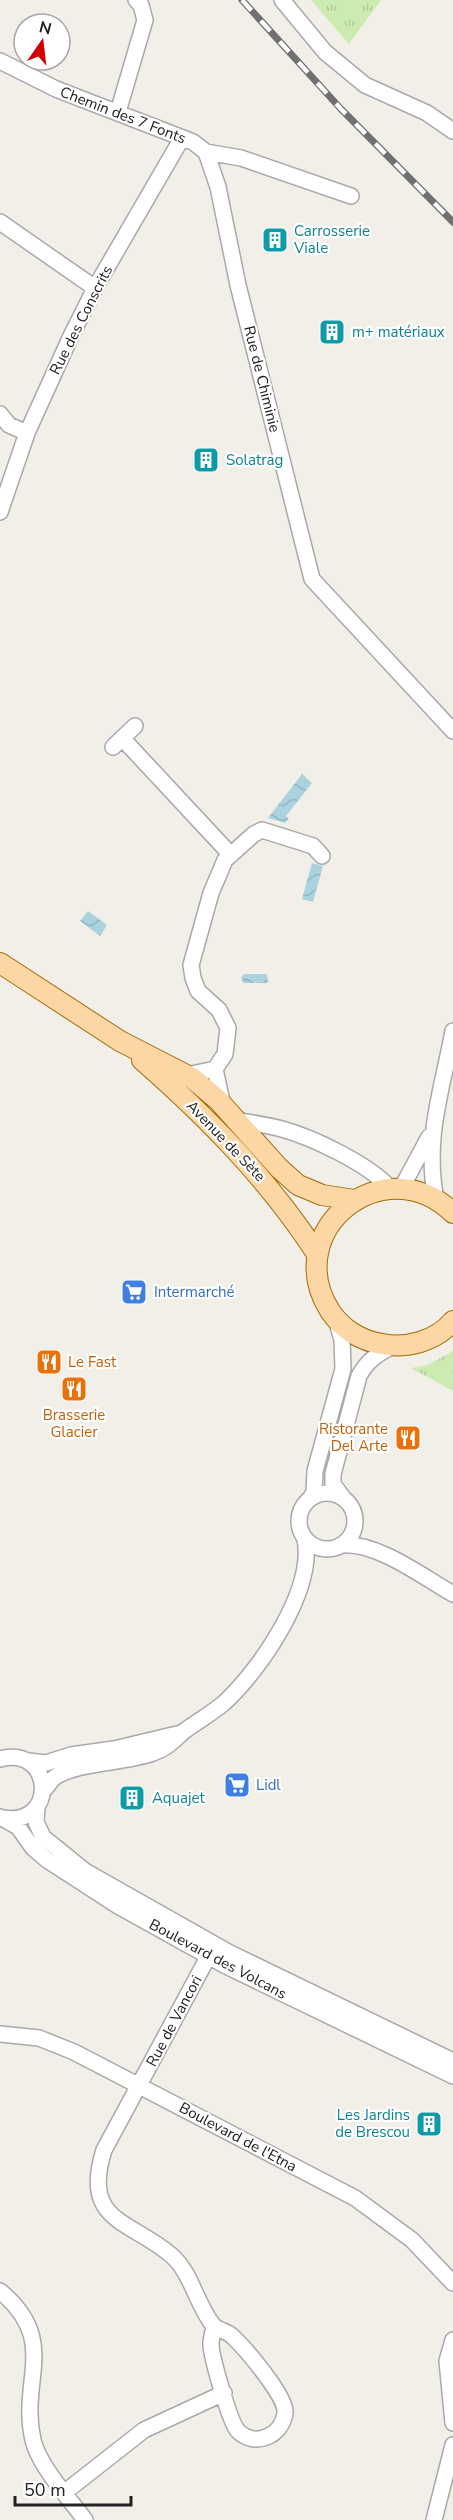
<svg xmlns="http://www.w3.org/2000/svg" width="453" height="2520" font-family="'Nunito Sans',sans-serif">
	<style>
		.grass { fill: url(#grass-tufts) }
		.water { fill: url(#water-waves) }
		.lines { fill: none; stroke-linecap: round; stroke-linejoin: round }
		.minor-casing { stroke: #a9a9a9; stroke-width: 18 }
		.major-casing { stroke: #a06b00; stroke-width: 22 }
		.minor { stroke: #fff; stroke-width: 15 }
		.major { stroke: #fcd6a4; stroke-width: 20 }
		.rail-casing { stroke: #707070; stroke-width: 7 }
		.rail { stroke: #fff; stroke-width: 4.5; stroke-dasharray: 14; stroke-linecap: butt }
		.labels { text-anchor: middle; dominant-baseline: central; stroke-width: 4.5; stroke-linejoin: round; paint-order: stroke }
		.street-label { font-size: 15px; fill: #222; stroke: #fff }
		.culture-label { font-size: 15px; fill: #0d838f; stroke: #fff; text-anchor: start }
		.shop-label { font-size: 15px; fill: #366cbe; stroke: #fff; text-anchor: start }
		.food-label { font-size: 15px; fill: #c56008; stroke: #fff; text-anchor: start }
	</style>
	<defs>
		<pattern id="grass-tufts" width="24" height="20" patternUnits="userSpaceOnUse" patternTransform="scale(1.5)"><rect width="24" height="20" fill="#cdebb0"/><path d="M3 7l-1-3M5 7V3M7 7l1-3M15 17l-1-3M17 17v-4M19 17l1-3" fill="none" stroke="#b0c997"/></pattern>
		<pattern id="water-waves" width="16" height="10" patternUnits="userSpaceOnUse" patternTransform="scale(1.5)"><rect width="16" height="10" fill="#aad3df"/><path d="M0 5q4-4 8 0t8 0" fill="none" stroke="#92b5bf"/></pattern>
	</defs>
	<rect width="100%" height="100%" fill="#f2efe9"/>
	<path class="grass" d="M 311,0 L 381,0 L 349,44 Z
		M 453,1351 L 453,1391 L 411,1368 L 428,1365 Z"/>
	<path class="water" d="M 302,774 L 312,783 L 286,816 L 289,819 L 285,823 L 268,818 Z
		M 312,863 L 323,866 L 313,902 L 302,899 Z
		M 88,911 L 107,925 L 100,936 L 80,921 Z
		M 244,974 L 267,974 L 268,983 L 244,983 L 241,978 Z"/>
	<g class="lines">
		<g class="minor-casing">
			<path id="minor" d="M 282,0 L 325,52 L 365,85 L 427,113 L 453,131
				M 0,61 L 56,89 L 193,142 L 206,152 L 241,158 L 351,196
				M 118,112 L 145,20 L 141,5 L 136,0
				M 206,152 L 218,187 L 238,285 L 312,579 L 453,731
				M 0,222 L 95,288
				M 0,414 L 9,425 L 27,433
				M 0,512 L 27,433 L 71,336 L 95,288 L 182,138
				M 122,738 L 231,855
				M 113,747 L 135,726
				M 215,1069 L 223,1106
				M 187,1075 L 215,1069 L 225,1054 L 228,1028 L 219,1010 L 198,991 L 193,978 L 191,965 L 211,893 L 225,860 L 254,834 L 262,830 L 313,846 L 322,856
				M 236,1120 C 251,1123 267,1125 282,1129 C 314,1138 368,1164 390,1188
				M 401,1189 L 429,1137
				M 436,1200 C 424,1138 442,1091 453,1031
				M299 1521a28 28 0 1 1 56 0a28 28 0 1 1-56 0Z
				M 310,1499 L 314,1492 L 315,1471 L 343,1369 L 342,1340 L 336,1319
				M 344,1499 L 333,1484 L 333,1474 L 359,1376 C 367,1361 377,1354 393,1346
				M 341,1545 C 376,1541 423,1577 453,1594
				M 0,1759 C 54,1745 58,1827 3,1818
				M 28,1761 L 46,1763 L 71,1755 L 114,1749 L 177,1734
				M 43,1791 C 47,1787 51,1780 55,1777 C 78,1762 126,1763 153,1753 C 166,1749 173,1741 183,1732 C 196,1722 211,1714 224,1703 C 260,1670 315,1590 305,1539
				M 37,1806 L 36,1822 L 43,1837 L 85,1871 L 230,1953 L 453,2061
				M 0,1817 L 18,1827 L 33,1848 L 47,1860 L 118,1906 L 224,1965 L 453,2076
				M 208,1957 L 104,2150 C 81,2222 130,2220 171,2255 C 192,2273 196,2304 213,2325 C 217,2330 227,2331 232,2336 C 245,2348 287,2397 285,2413 C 282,2436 255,2448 238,2431 C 230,2423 211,2356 211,2344 C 211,2339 213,2332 214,2326
				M 0,2034 L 39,2038 L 74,2052 L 355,2198 L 412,2240 L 453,2283
				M 0,2291 C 60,2341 19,2379 33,2440 C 39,2466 69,2498 85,2520
				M 453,2340 L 447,2361 L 453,2423
				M 65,2492 L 144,2430 L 224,2393
				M 434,2520 L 453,2445"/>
		</g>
		<g class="major-casing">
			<path id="major" d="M 0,963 L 120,1041 L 192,1078 L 218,1100 L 279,1168 L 298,1185 L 322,1195 L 354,1200
				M 142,1060 C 208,1118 270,1181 317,1254
				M 453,1213 C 385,1146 279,1230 330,1311 C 342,1329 361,1341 382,1344 C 407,1349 436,1341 453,1321"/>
		</g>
		<use href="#minor" class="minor"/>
		<use href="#major" class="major"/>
		<g class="rail-casing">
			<path id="rail" d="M 242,0 L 341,109 L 453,222"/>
		</g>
		<use href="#rail" class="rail"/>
	</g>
	<defs>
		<g id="building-square" transform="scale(1.35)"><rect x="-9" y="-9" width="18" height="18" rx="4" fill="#0f9aa8" stroke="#fff"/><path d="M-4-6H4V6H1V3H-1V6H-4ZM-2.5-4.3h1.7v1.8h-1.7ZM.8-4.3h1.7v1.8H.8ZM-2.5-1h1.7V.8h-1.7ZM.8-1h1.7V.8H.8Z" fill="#fff"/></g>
		<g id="supermarket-square" transform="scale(1.35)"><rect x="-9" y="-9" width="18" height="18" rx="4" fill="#3f7fe0" stroke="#fff"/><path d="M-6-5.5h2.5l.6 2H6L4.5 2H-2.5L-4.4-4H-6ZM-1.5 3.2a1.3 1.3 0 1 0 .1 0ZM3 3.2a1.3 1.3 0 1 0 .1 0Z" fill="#fff"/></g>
		<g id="restaurant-square" transform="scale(1.35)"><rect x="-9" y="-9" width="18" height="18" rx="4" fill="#e8710a" stroke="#fff"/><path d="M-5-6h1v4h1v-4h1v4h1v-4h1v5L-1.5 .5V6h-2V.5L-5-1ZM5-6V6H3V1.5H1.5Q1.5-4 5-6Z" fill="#fff"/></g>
	</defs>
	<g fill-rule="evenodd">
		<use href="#building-square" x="275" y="240"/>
		<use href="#building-square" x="332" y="332"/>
		<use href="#building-square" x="206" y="460"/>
		<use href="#supermarket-square" x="134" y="1292"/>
		<use href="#restaurant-square" x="49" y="1362"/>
		<use href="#restaurant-square" x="74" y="1389"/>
		<use href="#restaurant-square" x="408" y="1438"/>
		<use href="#supermarket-square" x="237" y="1785"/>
		<use href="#building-square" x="132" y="1798"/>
		<use href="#building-square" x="429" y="2124"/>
	</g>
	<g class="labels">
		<g class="street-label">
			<text transform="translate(123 115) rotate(21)">Chemin des 7 Fonts</text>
			<text transform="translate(81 320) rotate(-63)">Rue des Conscrits</text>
			<text transform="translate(262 379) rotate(76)">Rue de Chiminie</text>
			<text transform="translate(226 1141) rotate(46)">Avenue de Sète</text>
			<text transform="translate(218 1959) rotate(28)">Boulevard des Volcans</text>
			<text transform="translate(174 2021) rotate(-62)">Rue de Vancori</text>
			<text transform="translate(238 2137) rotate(28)">Boulevard de l'Etna</text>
		</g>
		<g class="culture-label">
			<text x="294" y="231">Carrosserie<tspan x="294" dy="17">Viale</tspan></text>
			<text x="352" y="332">m+ matériaux</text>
			<text x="226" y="460">Solatrag</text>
			<text x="152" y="1798">Aquajet</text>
			<text x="410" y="2115" text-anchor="end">Les Jardins<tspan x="410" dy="17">de Brescou</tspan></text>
		</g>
		<g class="shop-label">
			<text x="154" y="1292">Intermarché</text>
			<text x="256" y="1785">Lidl</text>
		</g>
		<g class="food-label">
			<text x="68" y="1362">Le Fast</text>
			<text x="74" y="1415" text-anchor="middle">Brasserie<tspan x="74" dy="17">Glacier</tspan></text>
			<text x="388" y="1429" text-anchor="end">Ristorante<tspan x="388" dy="17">Del Arte</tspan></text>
		</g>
	</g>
	<g transform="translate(42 42) rotate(14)"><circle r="28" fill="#ffffff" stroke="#a7a7a7" stroke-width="1.5"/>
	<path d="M0-4.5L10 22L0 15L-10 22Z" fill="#d40000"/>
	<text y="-9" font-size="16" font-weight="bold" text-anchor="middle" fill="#222222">N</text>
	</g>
	<path d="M15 2496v9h116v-9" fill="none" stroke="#222222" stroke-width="3"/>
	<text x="24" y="2496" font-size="18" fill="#222222" stroke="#ffffff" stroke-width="4.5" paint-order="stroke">50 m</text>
</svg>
